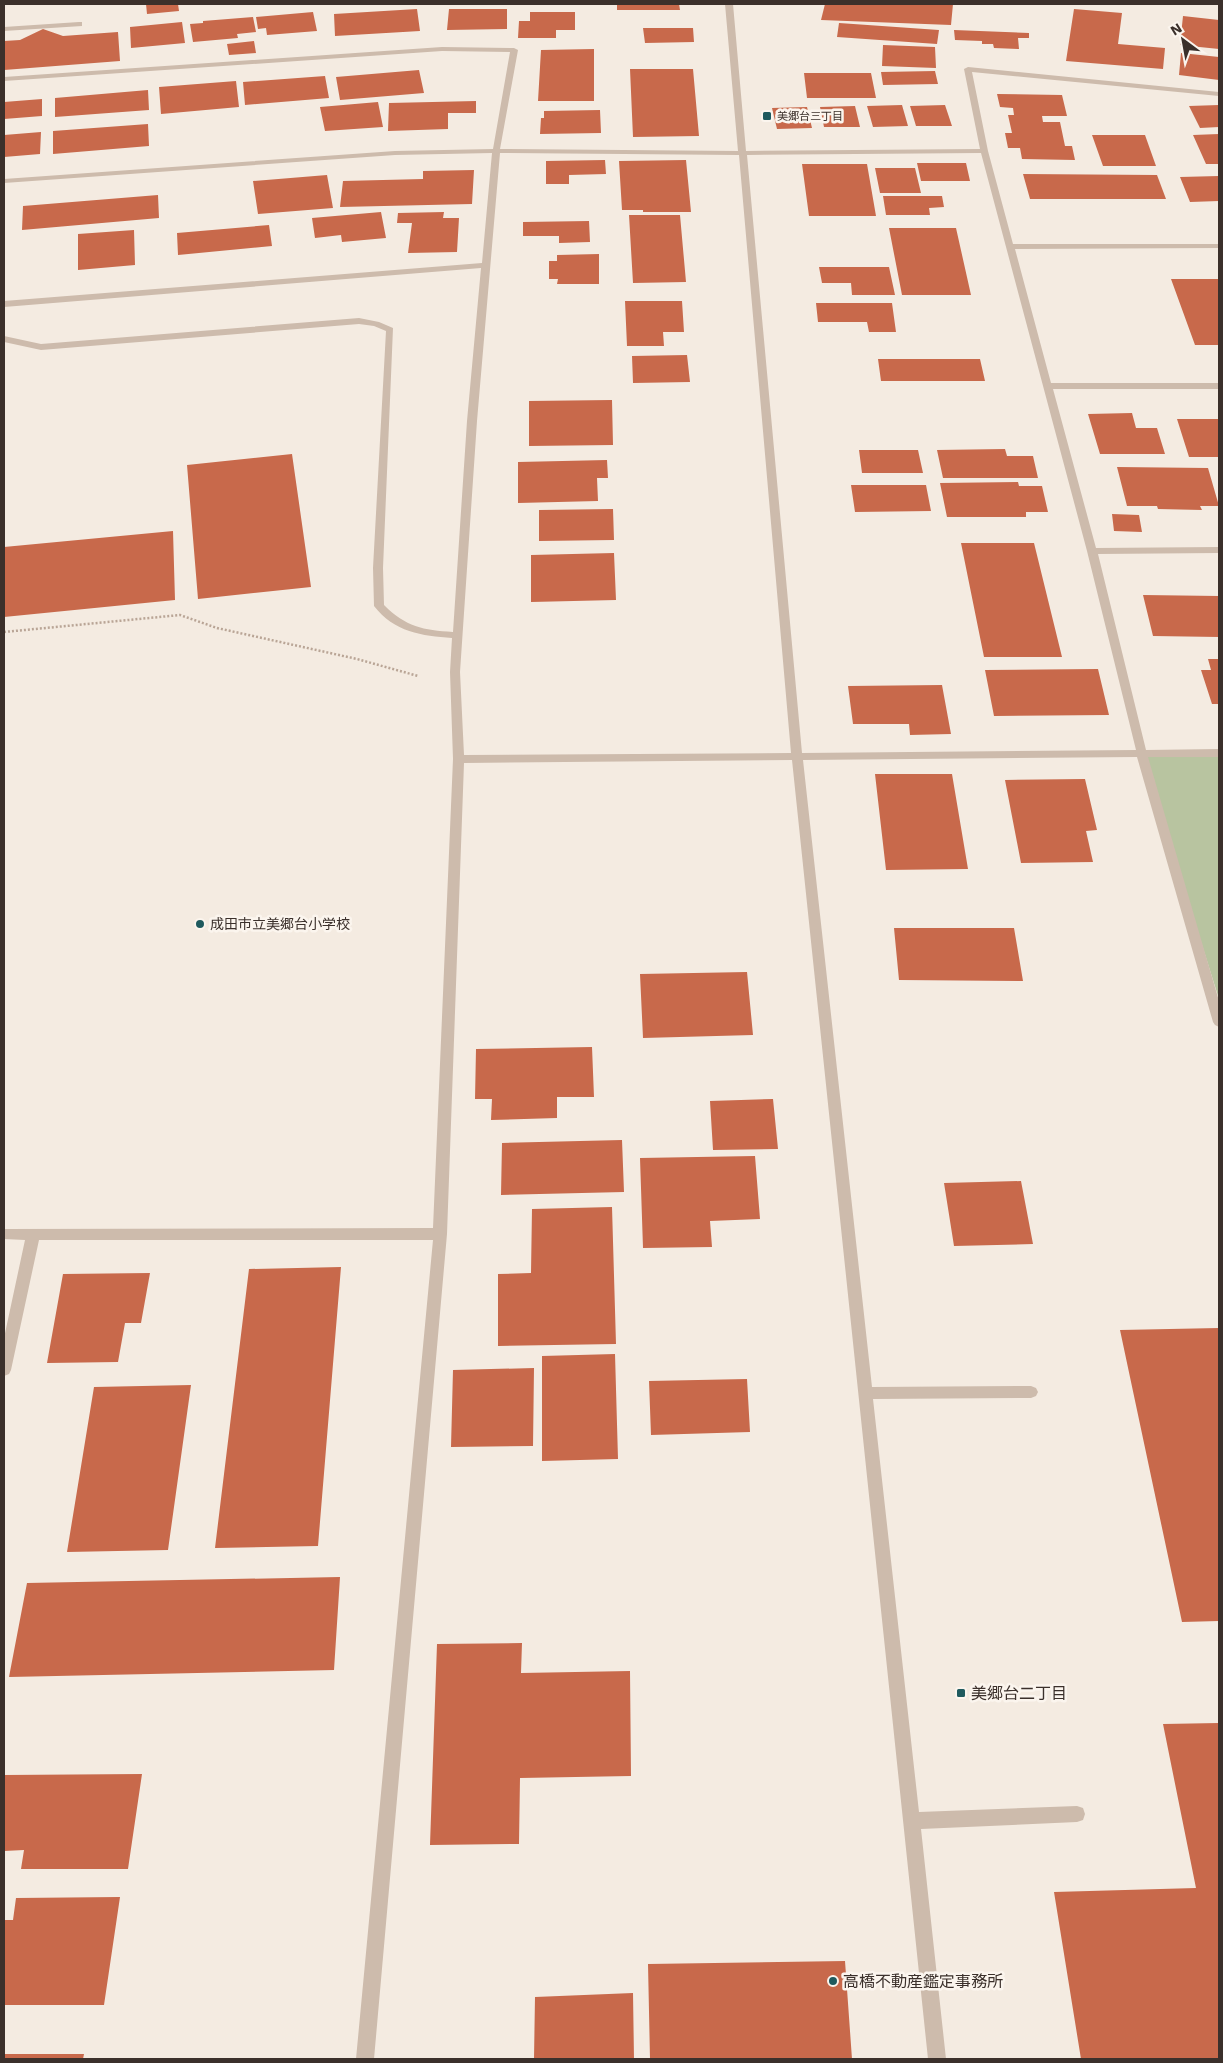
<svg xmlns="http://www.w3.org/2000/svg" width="1223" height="2063" font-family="'Work Sans','Noto Sans JP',sans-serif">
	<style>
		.green { fill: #b8c4a0 }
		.building { fill: #c8694b }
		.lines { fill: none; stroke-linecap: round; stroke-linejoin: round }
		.path { stroke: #b9a596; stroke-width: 2.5; stroke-dasharray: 2 2; stroke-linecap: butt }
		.minor { fill: #cdbbac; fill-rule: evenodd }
		.poi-dot { fill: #1f5a5e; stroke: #fbf5ee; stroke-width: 2 }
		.labels { text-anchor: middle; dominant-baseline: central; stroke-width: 5; stroke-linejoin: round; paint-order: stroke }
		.far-poi-label { font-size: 11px; fill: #3b302b; stroke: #fbf5ee; text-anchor: start }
		.poi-label { font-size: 14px; fill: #3b302b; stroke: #fbf5ee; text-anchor: start }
		.near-poi-label { font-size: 16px; fill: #3b302b; stroke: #fbf5ee; text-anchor: start }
	</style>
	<rect width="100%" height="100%" fill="#f4ebe1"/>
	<path class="green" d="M 1219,753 L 1219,999 L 1142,754 Z"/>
	<path class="building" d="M 146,4 L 178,4 L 179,11 L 147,14 Z
		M 617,4 L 679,4 L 680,10 L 617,10 Z
		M 825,4 L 953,4 L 951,25 L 821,20 Z
		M 417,9 L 420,31 L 335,36 L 334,14 Z
		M 449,9 L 507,9 L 507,29 L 447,30 Z
		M 1074,9 L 1122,13 L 1118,44 L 1165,48 L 1163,69 L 1066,61 Z
		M 313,12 L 317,31 L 267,35 L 266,28 L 258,29 L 256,17 Z
		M 530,12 L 575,12 L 575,30 L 556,30 L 556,38 L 518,38 L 519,21 L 530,21 Z
		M 1183,16 L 1219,20 L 1219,49 L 1180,45 Z
		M 253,17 L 256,32 L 237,34 L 238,38 L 193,42 L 190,24 L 203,23 L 203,21 Z
		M 182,22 L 185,43 L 131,48 L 130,27 Z
		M 839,23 L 939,30 L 937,44 L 837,37 Z
		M 643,28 L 693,28 L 694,42 L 645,43 Z
		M 43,29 L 63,36 L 118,32 L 120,61 L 4,70 L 4,41 L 20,40 Z
		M 954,30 L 1029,33 L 1029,38 L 1018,38 L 1019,49 L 994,48 L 993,44 L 982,44 L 982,41 L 955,40 Z
		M 254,41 L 256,53 L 229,55 L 227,44 Z
		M 883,45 L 935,47 L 936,68 L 882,66 Z
		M 594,49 L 594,101 L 538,101 L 541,50 Z
		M 1181,53 L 1219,57 L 1219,80 L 1179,75 Z
		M 630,69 L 693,69 L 699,136 L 633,137 Z
		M 419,70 L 424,93 L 340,100 L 336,77 Z
		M 935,71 L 938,84 L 883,85 L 881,72 Z
		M 804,73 L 871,73 L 876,98 L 807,98 Z
		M 325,76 L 329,98 L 245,105 L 243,82 Z
		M 236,81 L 239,107 L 161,114 L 159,87 Z
		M 148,90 L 149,110 L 55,117 L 55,98 Z
		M 997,94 L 1062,95 L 1067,116 L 1042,116 L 1043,122 L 1060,122 L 1065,146 L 1072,146 L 1075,160 L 1022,159 L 1020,148 L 1008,148 L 1005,133 L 1012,133 L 1008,115 L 1014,115 L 1013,108 L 1000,107 Z
		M 42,99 L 42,116 L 4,119 L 4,102 Z
		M 476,101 L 476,113 L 448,113 L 448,129 L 388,131 L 389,103 Z
		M 378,102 L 383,127 L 325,131 L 320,107 Z
		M 902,105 L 908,126 L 873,127 L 867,106 Z
		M 945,105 L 952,126 L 916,126 L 910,106 Z
		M 1219,105 L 1219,127 L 1200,128 L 1189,106 Z
		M 855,106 L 860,127 L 824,127 L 820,107 Z
		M 807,107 L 812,128 L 777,129 L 772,108 Z
		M 600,110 L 601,133 L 540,134 L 541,118 L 544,118 L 544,111 Z
		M 148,124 L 149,146 L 53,154 L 53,131 Z
		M 41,132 L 40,154 L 4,157 L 4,135 Z
		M 1219,134 L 1219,164 L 1206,164 L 1193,135 Z
		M 1092,135 L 1145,135 L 1156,166 L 1103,166 Z
		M 605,160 L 606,174 L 569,175 L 569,184 L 546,184 L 546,161 Z
		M 686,160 L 691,212 L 643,212 L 643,210 L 622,210 L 619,161 Z
		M 917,163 L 966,163 L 970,181 L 921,181 Z
		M 802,164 L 867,164 L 876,216 L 809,216 Z
		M 875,168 L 915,168 L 921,193 L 880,193 Z
		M 474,170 L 472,204 L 340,207 L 343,181 L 423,179 L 423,171 Z
		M 1023,174 L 1157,175 L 1166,199 L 1030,199 Z
		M 327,175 L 333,208 L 258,214 L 253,181 Z
		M 1219,176 L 1219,201 L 1190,202 L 1180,177 Z
		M 158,195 L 159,218 L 22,230 L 23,206 Z
		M 883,196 L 942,196 L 944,207 L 929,208 L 930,215 L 886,215 Z
		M 381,212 L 386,238 L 342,242 L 341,235 L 315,238 L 312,218 Z
		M 444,212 L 443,218 L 459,218 L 457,252 L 408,253 L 412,223 L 397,223 L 398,213 Z
		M 629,215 L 680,215 L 686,282 L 633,283 Z
		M 589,221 L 590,242 L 559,243 L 559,236 L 523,236 L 523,222 Z
		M 269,225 L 272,246 L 178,255 L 177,233 Z
		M 889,228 L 956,228 L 971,295 L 902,295 Z
		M 134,230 L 135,265 L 78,270 L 78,234 Z
		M 599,254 L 599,284 L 557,284 L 558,279 L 549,279 L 549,261 L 557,261 L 557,255 Z
		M 819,267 L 889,267 L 895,295 L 852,295 L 851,283 L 822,283 Z
		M 1171,279 L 1219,279 L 1219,345 L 1195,345 Z
		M 625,301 L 682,301 L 684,332 L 663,332 L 664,346 L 627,346 Z
		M 816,303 L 892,303 L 896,332 L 869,332 L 867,322 L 818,322 Z
		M 687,355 L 690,382 L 633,383 L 632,356 Z
		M 878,359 L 980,359 L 985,381 L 881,381 Z
		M 612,400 L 613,445 L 529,446 L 529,401 Z
		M 1132,413 L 1136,428 L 1157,428 L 1165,454 L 1100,454 L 1088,414 Z
		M 1177,419 L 1219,419 L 1219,457 L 1189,457 Z
		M 1005,449 L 1007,456 L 1033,456 L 1038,478 L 943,478 L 937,450 Z
		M 859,450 L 918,450 L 923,473 L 862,473 Z
		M 292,454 L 311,587 L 198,599 L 187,465 Z
		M 607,460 L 608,478 L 597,478 L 598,501 L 518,503 L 518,462 Z
		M 1117,467 L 1208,468 L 1219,506 L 1200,506 L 1202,510 L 1158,509 L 1157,506 L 1127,506 Z
		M 1018,482 L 1019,486 L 1042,486 L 1048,512 L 1026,512 L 1026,517 L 947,517 L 940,483 Z
		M 851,485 L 926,485 L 931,511 L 855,512 Z
		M 613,509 L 614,540 L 539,541 L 539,510 Z
		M 1112,514 L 1139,515 L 1142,532 L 1114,531 Z
		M 173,531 L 175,600 L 4,617 L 4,547 Z
		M 961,543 L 1034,543 L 1062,657 L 984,657 Z
		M 614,553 L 616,600 L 531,602 L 531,555 Z
		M 1143,595 L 1219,596 L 1219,637 L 1153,636 Z
		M 1208,659 L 1219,659 L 1219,704 L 1212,704 L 1201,670 L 1211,670 Z
		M 1098,669 L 1109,715 L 994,716 L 985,670 Z
		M 942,685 L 951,734 L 910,735 L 909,724 L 853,724 L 848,686 Z
		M 875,774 L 952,774 L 968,869 L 886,870 Z
		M 1085,779 L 1097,830 L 1086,831 L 1093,862 L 1021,863 L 1005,780 Z
		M 894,928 L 1014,928 L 1023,981 L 899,980 Z
		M 747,972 L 753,1035 L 643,1038 L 640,974 Z
		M 592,1047 L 594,1097 L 557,1097 L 557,1118 L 491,1120 L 492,1099 L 475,1099 L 476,1049 Z
		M 773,1099 L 778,1149 L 713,1150 L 710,1101 Z
		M 622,1140 L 624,1192 L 501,1195 L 502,1143 Z
		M 755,1156 L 760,1219 L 710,1221 L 712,1247 L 643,1248 L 640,1158 Z
		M 1021,1181 L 1033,1244 L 954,1246 L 944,1183 Z
		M 612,1207 L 616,1344 L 498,1346 L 498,1274 L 531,1273 L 532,1209 Z
		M 341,1267 L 318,1546 L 215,1548 L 249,1269 Z
		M 150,1273 L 141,1323 L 125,1323 L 118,1362 L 47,1363 L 63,1274 Z
		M 1219,1328 L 1219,1621 L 1182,1622 L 1120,1330 Z
		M 615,1354 L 618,1459 L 542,1461 L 542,1356 Z
		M 534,1368 L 533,1446 L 451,1447 L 453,1370 Z
		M 747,1379 L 750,1432 L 651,1435 L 649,1381 Z
		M 191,1385 L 168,1550 L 67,1552 L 94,1387 Z
		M 340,1577 L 334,1670 L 9,1677 L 27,1583 Z
		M 522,1643 L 521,1673 L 630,1671 L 631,1776 L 520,1778 L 519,1844 L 430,1845 L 437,1644 Z
		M 1219,1723 L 1219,2059 L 1081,2059 L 1054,1892 L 1196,1888 L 1163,1724 Z
		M 142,1774 L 128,1869 L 21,1869 L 24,1850 L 4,1851 L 4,1775 Z
		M 120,1897 L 104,2005 L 4,2005 L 4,1920 L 13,1920 L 16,1898 Z
		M 845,1961 L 852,2059 L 650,2059 L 648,1964 Z
		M 633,1993 L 634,2059 L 534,2059 L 535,1997 Z
		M 4,2054 L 84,2054 L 83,2059 L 4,2059 Z"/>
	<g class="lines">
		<path class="path" d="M 4,632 L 180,615 L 217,628 L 357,659 L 418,676"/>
		<path class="minor" d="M 725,4 L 733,4 L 746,151 L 980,149 L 964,69 L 968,67 L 1219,92 L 1219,96 L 972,72 L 988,151 L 1013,244 L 1219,244 L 1219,248 L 1015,249 L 1051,383 L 1219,383 L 1219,389 L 1053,389 L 1096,548 L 1219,547 L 1219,553 L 1098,554 L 1146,750 L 1219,749 L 1219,757 L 1148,757 L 1219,1001 L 1219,1027 L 1215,1025 L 1213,1022 L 1137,757 L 803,760 L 872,1387 L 1031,1386 L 1036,1388 L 1038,1392 L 1036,1396 L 1031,1398 L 873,1399 L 919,1812 L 1077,1806 L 1083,1808 L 1085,1814 L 1083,1820 L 1077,1822 L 921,1829 L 946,2059 L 928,2059 L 792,760 L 464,763 L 447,1234 L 374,2059 L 356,2059 L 433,1240 L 39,1240 L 11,1370 L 9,1374 L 4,1376 L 4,1338 L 25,1240 L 4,1239 L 4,1229 L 433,1228 L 453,759 L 450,672 L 452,638 C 422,636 394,632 374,606 L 373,568 L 386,331 L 374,326 L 359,324 L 41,350 L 4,342 L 4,336 L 41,344 L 359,318 L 379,322 L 393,328 L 383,568 L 384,605 C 406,627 423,630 453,632 L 467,421 L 481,268 L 4,307 L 4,301 L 482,263 L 492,153 L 395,155 L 4,183 L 4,179 L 395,151 L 493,149 L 510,52 L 442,51 L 4,81 L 4,77 L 442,47 L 514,48 L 518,50 L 500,149 L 738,151 ZM 500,153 L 739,155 L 791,753 L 464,755 L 460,672 L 477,421 ZM 981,153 L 1087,551 L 1136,750 L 802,753 L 747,155 Z
			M 79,22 L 82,22 L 82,26 L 4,31 L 4,27 Z"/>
	</g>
	<g class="poi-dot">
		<rect x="762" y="111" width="10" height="10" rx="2.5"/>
		<circle cx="200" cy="924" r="5"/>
		<rect x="956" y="1688" width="10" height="10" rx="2.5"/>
		<circle cx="833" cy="1981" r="5"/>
	</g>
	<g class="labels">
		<g class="far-poi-label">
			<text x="777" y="116">美郷台三丁目</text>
		</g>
		<g class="poi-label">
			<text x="210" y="924">成田市立美郷台小学校</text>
		</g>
		<g class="near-poi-label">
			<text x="971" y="1693">美郷台二丁目</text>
			<text x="843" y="1981">高橋不動産鑑定事務所</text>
		</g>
	</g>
	<rect width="1223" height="2063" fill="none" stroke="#3b302b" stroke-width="10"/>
	<g transform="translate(1183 40) rotate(328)" stroke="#fbf5ee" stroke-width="4" paint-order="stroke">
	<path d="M0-4L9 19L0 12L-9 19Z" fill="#3b302b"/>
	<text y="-8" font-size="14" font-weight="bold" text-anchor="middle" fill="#3b302b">N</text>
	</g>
</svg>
